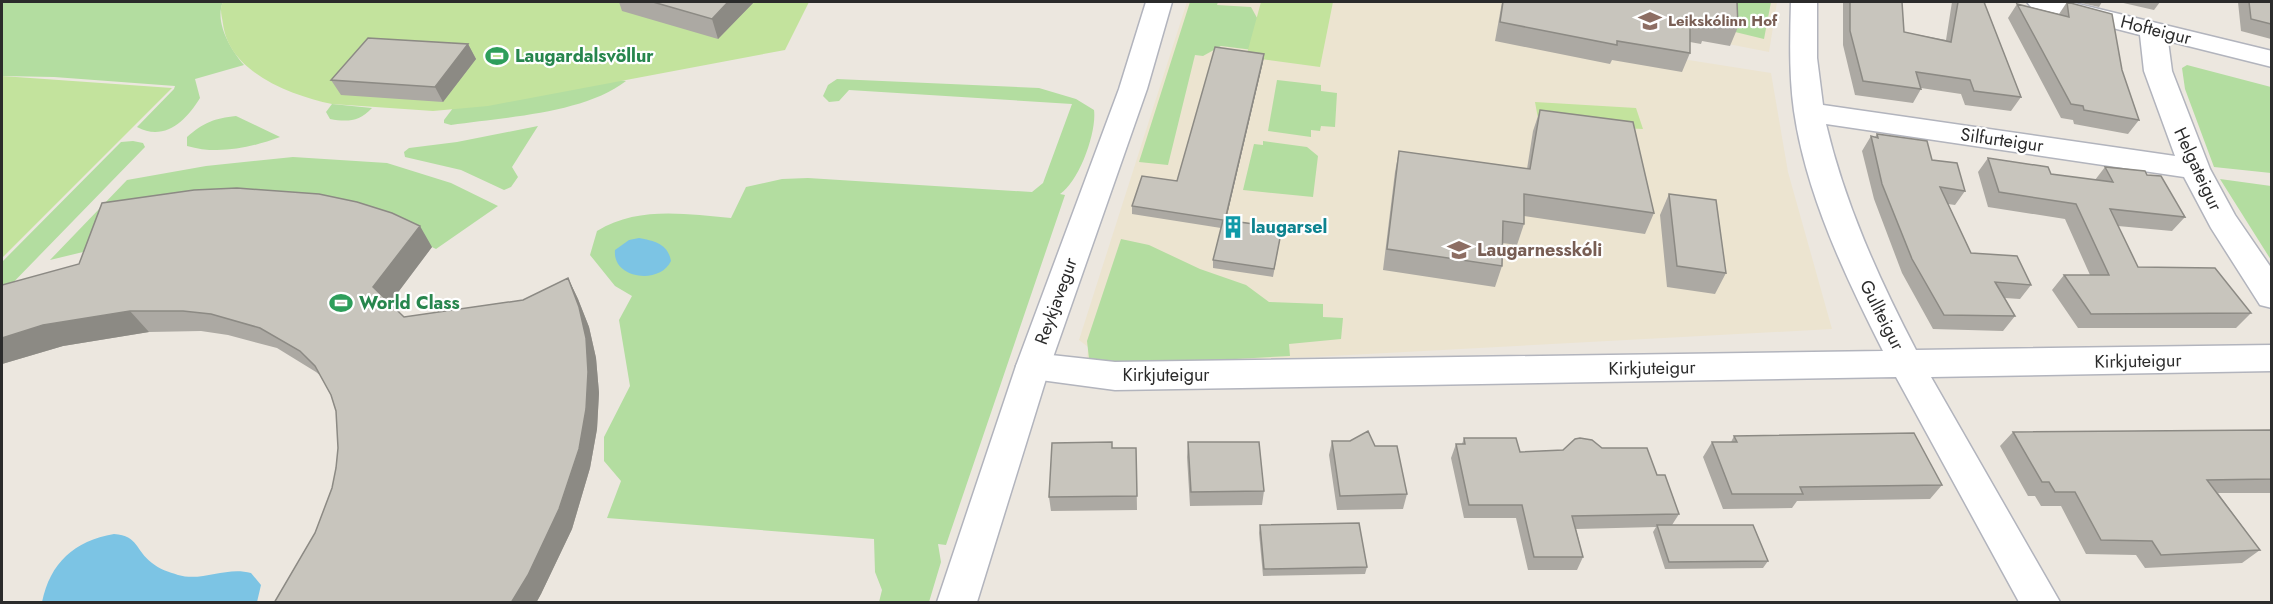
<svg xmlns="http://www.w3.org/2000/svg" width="2273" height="604" font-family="Jost,sans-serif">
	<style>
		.education { fill: #ece4d0 }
		.green { fill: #b3dda0 }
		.pitch { fill: #c3e39d }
		.water { fill: #7cc4e4 }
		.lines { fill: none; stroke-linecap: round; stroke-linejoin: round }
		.street-casing { stroke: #b2b4bd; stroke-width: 3 }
		.secondary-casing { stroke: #b2b4bd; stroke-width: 3 }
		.street { fill: #fff; fill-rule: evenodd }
		.secondary { fill: #fff; fill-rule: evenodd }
		.wall { fill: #aca9a3 }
		.shaded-wall { fill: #8c8a84 }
		.building { fill: #c8c5bd; stroke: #8c8a84; stroke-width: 1.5 }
		.labels { text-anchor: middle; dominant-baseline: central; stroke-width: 4.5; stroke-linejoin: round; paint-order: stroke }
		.far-education-label { font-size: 15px; font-weight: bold; fill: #785e54; stroke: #fff; text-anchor: start }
		.street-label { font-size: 18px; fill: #2b2b2b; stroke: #fff }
		.leisure-label { font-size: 18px; font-weight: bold; fill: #27864d; stroke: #fff; text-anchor: start }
		.culture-label { font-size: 18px; font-weight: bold; fill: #0d838f; stroke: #fff; text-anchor: start }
		.education-label { font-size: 18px; font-weight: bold; fill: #785e54; stroke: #fff; text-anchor: start }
	</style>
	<rect width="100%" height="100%" fill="#ece7df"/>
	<path class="education" d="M 1187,2 L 1777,2 L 1769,52 L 1708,40 L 1674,40 L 1682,59 L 1771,73 L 1788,172 L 1832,329 L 1086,369 L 1088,347 L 1079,340 Z"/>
	<path class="green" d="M 2,2 L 223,2 C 214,22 231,50 244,65 L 195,79 L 200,98 C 186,121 164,142 137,127 L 174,89 L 175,86 L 54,77 L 2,76 Z
		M 1190,2 L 1218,2 L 1217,5 L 1251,7 L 1261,25 L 1253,50 L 1221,46 L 1203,56 L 1195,55 L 1168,165 L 1139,162 Z
		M 1725,2 L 1771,2 L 1764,39 L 1731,31 Z
		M 490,59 L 626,81 C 583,114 504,117 451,125 L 444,123 L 444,120 Z
		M 2187,65 L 2271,87 L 2271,173 L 2214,167 L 2185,89 L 2182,68 Z
		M 837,79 L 1039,88 L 1076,99 L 1094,110 C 1097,132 1079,182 1060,194 L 1065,195 L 946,545 L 938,544 L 941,562 L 929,602 L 879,602 L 882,590 L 875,572 L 874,539 L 607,518 L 621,481 L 604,461 L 604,437 L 630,386 L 619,320 L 632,296 L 615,286 L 590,255 L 597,231 C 638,206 685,214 731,218 L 746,187 L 782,179 L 808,178 L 1032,192 L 1043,183 L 1072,104 L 849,90 L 839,101 L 829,102 L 823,96 L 828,85 Z
		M 1277,80 L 1321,85 L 1321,91 L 1337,93 L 1335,127 L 1321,126 L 1320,131 L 1311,130 L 1311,137 L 1268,131 Z
		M 332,104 L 372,108 C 359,122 347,122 330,119 L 326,112 Z
		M 236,116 L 280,137 C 250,148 218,155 187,146 L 187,137 C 203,123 215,118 236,116 Z
		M 538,126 L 512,167 L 518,177 L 511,187 L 504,190 L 461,170 L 405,157 L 404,152 L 409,148 L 457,142 Z
		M 133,141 L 143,143 L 145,147 L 2,294 L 2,262 L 121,142 Z
		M 1263,141 L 1307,147 L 1318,156 L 1313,197 L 1243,190 L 1254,144 L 1263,145 Z
		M 293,157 L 387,163 L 451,183 L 498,206 L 436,249 L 405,234 L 112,245 L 50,260 L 127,180 L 206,166 Z
		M 2220,179 L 2271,186 L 2271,260 Z
		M 1121,239 L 1149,245 L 1200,269 L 1246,285 L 1269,302 L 1323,304 L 1323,317 L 1343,318 L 1341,339 L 1289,344 L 1290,356 L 1090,367 L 1087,341 Z"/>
	<path class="pitch" d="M 223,2 L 809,2 L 785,50 L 488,106 L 433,111 L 332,104 C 290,95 229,72 223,24 C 222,16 219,9 223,2 Z
		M 1261,2 L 1333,2 L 1320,67 L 1246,57 Z
		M 2,76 L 172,88 L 2,258 Z
		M 1535,102 L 1636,108 L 1643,129 L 1539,124 Z"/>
	<path class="water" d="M 639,238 C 655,241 668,244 671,261 C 660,285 612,279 615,250 L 629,240 Z
		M 114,534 C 139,536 135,550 152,563 C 159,569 169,572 178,575 C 203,582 226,566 251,573 L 261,585 L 257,602 L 42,602 C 50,563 74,541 114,534 Z"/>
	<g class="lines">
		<g class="street-casing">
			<path id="street" d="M 1791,2 L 1817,2 L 1817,58 L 1823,105 L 2175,156 L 2144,71 L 2140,35 L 2031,7 L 2027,2 L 2070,2 L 2272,51 L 2272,67 L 2168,41 L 2172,71 L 2210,169 L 2235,215 L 2272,269 L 2272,308 L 2260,305 L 2211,228 L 2184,177 L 1826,124 C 1845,204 1878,277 1916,350 L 2272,345 L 2272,371 L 1931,377 L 2060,602 L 2019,602 L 1896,377 L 1115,390 L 1033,379 L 1021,375 L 1016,366 L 1021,357 L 1033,353 L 1115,362 L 1883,351 C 1845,276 1806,194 1794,111 C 1789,76 1790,38 1791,2 Z"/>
		</g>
		<g class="secondary-casing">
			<path id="secondary" d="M 1146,2 L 1172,2 L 1147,89 L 1050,366 L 977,602 L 937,602 L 1016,366 L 1119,89 Z"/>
		</g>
		<use href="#street" class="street"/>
		<use href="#secondary" class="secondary"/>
	</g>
	<path class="wall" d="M 619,2 L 754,2 L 718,39 L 622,11 Z
		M 1502,2 L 1737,2 L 1738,27 L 1730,46 L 1702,41 L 1701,44 L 1690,42 L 1690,53 L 1682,72 L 1612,60 L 1610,64 L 1495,41 Z
		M 1843,2 L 1902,2 L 1904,32 L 1946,40 L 1952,2 L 1984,2 L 2021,97 L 2011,111 L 1965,105 L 1961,94 L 1921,88 L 1921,89 L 1913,103 L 1855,95 L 1843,45 Z
		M 2067,2 L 2122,70 L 2139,120 L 2128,134 L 2074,124 L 2073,120 L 2061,118 L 2008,18 L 2017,4 L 2059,14 Z
		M 2077,2 L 2102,2 L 2099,7 Z
		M 2119,2 L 2160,2 L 2154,10 Z
		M 2238,2 L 2271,2 L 2271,39 L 2241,31 Z
		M 468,44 L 476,59 L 443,102 L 341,95 L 331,80 Z
		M 1264,54 L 1263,62 L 1226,220 L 1282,228 L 1273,277 L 1213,268 L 1213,260 L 1221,228 L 1132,214 L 1132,206 L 1177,181 Z
		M 1540,110 L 1654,213 L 1645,234 L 1524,216 L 1524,224 L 1517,245 L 1502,243 L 1502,266 L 1495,287 L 1383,270 L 1395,172 L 1399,151 L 1527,169 L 1533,131 Z
		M 1877,134 L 1932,160 L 1965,191 L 1955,205 L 1948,204 L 1971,253 L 2031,285 L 2020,299 L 2005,298 L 2015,316 L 2003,331 L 1933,329 L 1902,273 L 1874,199 L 1862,151 L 1871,136 L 1875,137 Z
		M 1988,158 L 2051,174 L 2095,180 L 2105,167 L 2147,175 L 2185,217 L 2172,231 L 2118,226 L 2138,267 L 2251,313 L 2236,328 L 2078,328 L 2052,290 L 2064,275 L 2090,275 L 2065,219 L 1988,207 L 1978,172 Z
		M 1669,194 L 1726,273 L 1715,294 L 1667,287 L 1660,215 Z
		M 432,247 L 390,303 L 404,317 L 523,300 L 568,278 L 578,299 L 589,327 L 596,358 L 599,393 L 597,429 L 590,468 L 572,529 L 541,594 L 536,603 L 274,603 L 315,533 L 332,488 L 336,468 L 338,448 L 336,411 L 331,395 L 321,376 L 316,372 L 277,348 L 228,335 L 201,331 L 149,332 L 63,346 L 2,364 L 2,285 Z
		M 2271,430 L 2271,493 L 2218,493 L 2260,550 L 2242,563 L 2145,568 L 2136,555 L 2086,554 L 2061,506 L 2041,506 L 2035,496 L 2028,496 L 2000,446 L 2013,432 Z
		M 1734,436 L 1942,485 L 1930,499 L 1797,501 L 1792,508 L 1723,509 L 1703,457 L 1712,442 L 1731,442 Z
		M 1464,438 L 1520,452 L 1602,448 L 1657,475 L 1679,514 L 1672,525 L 1768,561 L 1763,568 L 1665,569 L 1653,532 L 1656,527 L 1576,529 L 1583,557 L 1577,570 L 1528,570 L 1516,518 L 1464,518 L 1451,458 L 1456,444 L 1462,444 Z
		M 1332,441 L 1375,446 L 1407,494 L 1403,509 L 1337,510 L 1329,455 Z
		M 1188,442 L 1264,491 L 1262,505 L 1190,506 L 1187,457 Z
		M 1112,448 L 1136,448 L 1137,510 L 1051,511 L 1049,497 Z
		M 1260,525 L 1367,567 L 1365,574 L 1263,576 L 1259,533 Z"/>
	<path class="shaded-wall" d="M 728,2 L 754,2 L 718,39 L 712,19 Z
		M 468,44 L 476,59 L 443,102 L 435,87 Z
		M 1264,54 L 1263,62 L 1224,228 L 1225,220 Z
		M 420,226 L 432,247 L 387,307 L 373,287 Z
		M 568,278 L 578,299 L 589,327 L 596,358 L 599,393 L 597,429 L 590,468 L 572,529 L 541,594 L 536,603 L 511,603 Z
		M 130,311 L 149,332 L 63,346 L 2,364 L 2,338 L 43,325 Z"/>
	<path class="building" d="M 653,2 L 728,2 L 712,19 Z
		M 1503,2 L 1737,2 L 1738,27 L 1708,22 L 1708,25 L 1690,22 L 1690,53 L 1617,41 L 1617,45 L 1500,22 Z
		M 1850,2 L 1902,2 L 1904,32 L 1951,42 L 1958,2 L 1984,2 L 2021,97 L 1974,91 L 1970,80 L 1916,72 L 1921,89 L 1863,81 L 1850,31 Z
		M 2067,2 L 2112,14 L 2122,70 L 2139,120 L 2084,110 L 2083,106 L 2071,104 L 2017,4 L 2069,17 Z
		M 2249,2 L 2271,2 L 2271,24 L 2251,19 Z
		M 368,38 L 468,44 L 435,87 L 331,80 Z
		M 1215,47 L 1264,54 L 1225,220 L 1282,228 L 1274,269 L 1213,260 L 1223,220 L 1132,206 L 1142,176 L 1177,181 Z
		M 1540,110 L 1633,122 L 1654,213 L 1524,194 L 1524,224 L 1503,221 L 1502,266 L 1387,249 L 1399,151 L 1530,169 Z
		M 1877,134 L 1927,141 L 1932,160 L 1957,163 L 1965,191 L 1940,187 L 1971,253 L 2017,256 L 2031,285 L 1995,282 L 2015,316 L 1944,315 L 1912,259 L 1882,184 L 1871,136 L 1878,138 Z
		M 1988,158 L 2048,167 L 2051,174 L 2113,182 L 2105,167 L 2145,171 L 2147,175 L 2161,176 L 2185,217 L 2110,209 L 2138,267 L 2215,268 L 2251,313 L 2091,314 L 2064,275 L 2109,275 L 2076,204 L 1999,192 Z
		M 237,188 L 319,194 L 357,202 L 392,213 L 420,226 L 373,287 L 404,317 L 523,300 L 568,278 L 579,307 L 586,338 L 588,372 L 586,409 L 579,449 L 559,509 L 528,575 L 511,603 L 274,603 L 315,533 L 332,488 L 336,468 L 338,448 L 336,411 L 331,395 L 315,366 L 300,351 L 260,328 L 211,314 L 183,311 L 130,311 L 43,325 L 2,338 L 2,285 L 79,264 L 102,203 L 194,190 Z
		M 1669,194 L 1716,200 L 1726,273 L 1677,266 Z
		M 2271,430 L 2271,479 L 2207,480 L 2260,550 L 2161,555 L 2152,541 L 2101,540 L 2075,492 L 2055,492 L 2049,482 L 2042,482 L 2013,432 Z
		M 1368,431 L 1375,446 L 1397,446 L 1407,494 L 1340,496 L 1332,441 L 1350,441 Z
		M 1914,433 L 1942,485 L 1800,487 L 1803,494 L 1732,494 L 1712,442 L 1737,442 L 1734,436 Z
		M 1464,438 L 1516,438 L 1520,452 L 1563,450 L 1575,439 L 1580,438 L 1592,440 L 1602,448 L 1647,448 L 1657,475 L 1665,475 L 1679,514 L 1572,516 L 1583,557 L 1534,557 L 1522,505 L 1469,505 L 1456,444 L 1465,444 Z
		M 1112,442 L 1112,448 L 1136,448 L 1137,496 L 1049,497 L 1052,443 Z
		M 1188,442 L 1259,442 L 1264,491 L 1191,492 Z
		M 1359,523 L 1367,567 L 1264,569 L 1260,525 Z
		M 1657,525 L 1753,525 L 1768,561 L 1669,562 Z"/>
	<defs>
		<g id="school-bare" transform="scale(1.8)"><path d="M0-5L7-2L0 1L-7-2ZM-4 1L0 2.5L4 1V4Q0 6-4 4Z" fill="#8d6e63" stroke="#fff" stroke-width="2.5" paint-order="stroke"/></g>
		<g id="stadium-bare" transform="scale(1.8)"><path d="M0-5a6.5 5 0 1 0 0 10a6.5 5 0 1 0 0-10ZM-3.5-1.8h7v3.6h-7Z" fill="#2e9e5b" stroke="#fff" stroke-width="2.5" paint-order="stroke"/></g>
		<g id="building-bare" transform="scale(1.8)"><path d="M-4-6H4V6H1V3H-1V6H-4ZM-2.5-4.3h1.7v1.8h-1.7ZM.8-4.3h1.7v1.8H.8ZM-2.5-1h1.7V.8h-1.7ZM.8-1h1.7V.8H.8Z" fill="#0f9aa8" stroke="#fff" stroke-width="2.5" paint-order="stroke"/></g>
	</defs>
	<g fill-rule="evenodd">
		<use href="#school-bare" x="1650" y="21"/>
		<use href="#stadium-bare" x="497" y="56"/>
		<use href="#building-bare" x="1233" y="227"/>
		<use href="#school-bare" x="1459" y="250"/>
		<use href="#stadium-bare" x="341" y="303"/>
	</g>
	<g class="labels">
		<g class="far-education-label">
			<text x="1668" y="21">Leikskólinn Hof</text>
		</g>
		<g class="street-label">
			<text transform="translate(2156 30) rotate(14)">Hofteigur</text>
			<text transform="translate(2002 140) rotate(8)">Silfurteigur</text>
			<text transform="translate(2198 169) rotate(65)">Helgateigur</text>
			<text transform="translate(1056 301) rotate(-70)">Reykjavegur</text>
			<text transform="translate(1882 315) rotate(63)">Gullteigur</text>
			<text transform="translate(2138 361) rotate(-1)">Kirkjuteigur</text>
			<text transform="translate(1652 368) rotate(-1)">Kirkjuteigur</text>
			<text x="1166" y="375">Kirkjuteigur</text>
		</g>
		<g class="leisure-label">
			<text x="515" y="56">Laugardalsvöllur</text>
			<text x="359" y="303">World Class</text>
		</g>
		<g class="culture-label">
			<text x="1251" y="227">laugarsel</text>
		</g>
		<g class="education-label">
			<text x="1477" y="250">Laugarnesskóli</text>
		</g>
	</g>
	<rect width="2273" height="604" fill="none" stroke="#2b2b2b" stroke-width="6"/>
</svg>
